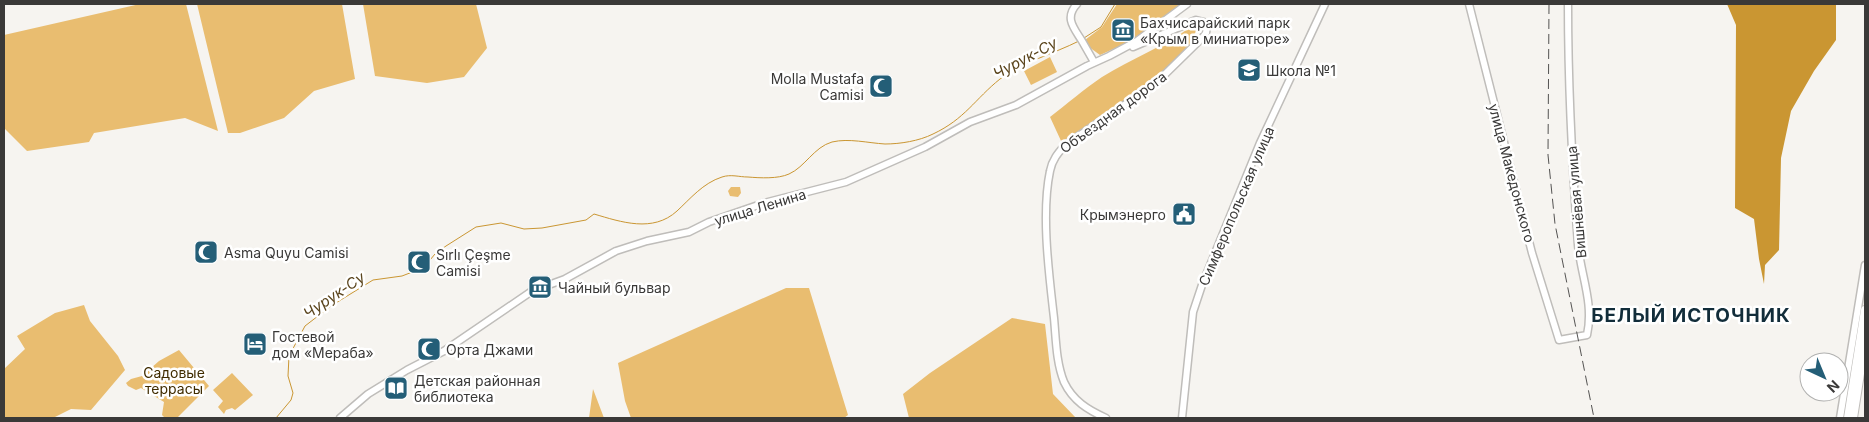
<svg xmlns="http://www.w3.org/2000/svg" width="1869" height="422" font-family="Inter,sans-serif">
	<style>
		.green { fill: #e9bd70 }
		.water { fill: #ca9632 }
		.lines { fill: none; stroke-linecap: round; stroke-linejoin: round }
		.stream { stroke: #ca9632; stroke-width: 1 }
		.major-casing { stroke: #bfbdba; stroke-width: 9 }
		.highway-casing { stroke: #bfbdba; stroke-width: 10 }
		.major { stroke: #fff; stroke-width: 6 }
		.highway { stroke: #fff; stroke-width: 8 }
		.rail { stroke: #545352; stroke-width: 1; stroke-dasharray: 10 5; stroke-linecap: butt }
		.labels { text-anchor: middle; dominant-baseline: central; stroke-width: 5; stroke-linejoin: round; paint-order: stroke }
		.poi-label { font-size: 14px; fill: #3a3938; stroke: #fff; text-anchor: start }
		.street-label { font-size: 14px; fill: #3a3938; stroke: #fff }
		.park-label { font-size: 14px; fill: #402c00; stroke: #fff }
		.water-label { font-size: 15px; font-style: italic; fill: #5b451d; stroke: #fff }
		.district-label { font-size: 19px; font-weight: bold; letter-spacing: 1px; fill: #122d3a; stroke: #fff }
	</style>
	<rect width="100%" height="100%" fill="#f6f4f0"/>
	<path class="green" d="M 140,4 L 186,4 L 218,131 L 185,118 L 94,133 L 89,142 L 27,151 L 4,128 L 4,35 Z
		M 197,4 L 342,4 L 355,79 L 314,91 L 284,118 L 240,133 L 228,133 Z
		M 363,4 L 476,4 L 487,48 L 464,77 L 427,83 L 375,76 Z
		M 1117,4 L 1183,4 L 1129,42 L 1100,55 L 1089,47 L 1085,40 L 1102,27 Z
		M 1192,26 L 1198,27 L 1186,51 L 1160,77 L 1062,143 L 1050,117 C 1067,104 1084,89 1102,77 C 1131,59 1165,46 1192,26 Z
		M 1050,57 L 1057,72 L 1031,85 L 1024,71 Z
		M 731,187 L 740,187 L 741,193 L 738,197 L 730,196 L 728,191 Z
		M 786,288 L 809,288 L 848,415 L 844,418 L 631,418 L 625,401 L 618,363 Z
		M 84,305 L 90,321 L 118,356 L 125,370 L 91,410 L 71,409 L 53,418 L 5,418 L 4,369 L 25,349 L 17,336 L 55,313 Z
		M 1012,318 L 1045,324 L 1053,394 L 1076,418 L 909,418 L 903,394 L 930,373 Z
		M 179,350 L 209,386 L 177,418 L 165,418 L 162,415 L 164,402 L 141,388 L 136,390 L 128,386 L 126,383 L 131,379 L 142,376 L 159,361 Z
		M 232,373 L 253,395 L 235,410 L 232,408 L 226,410 L 224,414 L 218,407 L 223,401 L 213,390 Z
		M 593,389 L 604,418 L 589,418 Z"/>
	<path class="water" d="M 1727,4 L 1836,4 L 1836,40 L 1814,71 L 1791,111 L 1781,158 L 1779,250 L 1765,265 L 1764,284 L 1759,259 L 1754,219 L 1735,208 L 1736,25 Z"/>
	<g class="lines">
		<path class="stream" d="M 1084,38 L 1101,27 L 1115,4
			M 419,269 L 425,266 L 435,254 L 446,246 L 476,227 L 501,223 L 524,229 L 542,228 L 586,220 L 594,214 C 621,222 653,233 677,211 C 690,199 703,183 722,177 C 731,174 739,177 748,177 C 760,178 778,179 789,174 C 805,167 814,147 832,142 C 849,138 868,143 885,144 C 900,144 919,141 933,134 C 965,119 975,99 1000,79 C 1023,62 1053,54 1079,41
			M 276,418 L 291,400 L 293,393 L 288,376 L 289,356 L 305,326 L 331,306 L 373,280 L 402,276 L 415,271"/>
		<g class="major-casing">
			<path id="major" d="M 1077,4 C 1064,18 1074,28 1082,41 C 1086,48 1090,55 1094,62
				M 1469,4 L 1532,253 L 1559,340 L 1587,335 C 1594,303 1581,276 1578,245 C 1572,164 1568,84 1568,4
				M 340,418 L 368,394 L 407,370 L 444,351 L 532,291 L 565,279 L 616,251 L 647,241 L 689,232 L 709,222 L 764,203 L 846,182 L 925,147 L 970,122 L 1016,105 L 1087,66 L 1109,56 L 1137,41 L 1187,4
				M 1106,418 C 1088,410 1073,401 1064,382 C 1056,362 1056,339 1054,318 C 1049,274 1041,214 1050,171 C 1052,160 1058,153 1065,145 L 1154,85 L 1203,37 L 1206,33 L 1207,26 L 1204,22 L 1196,20 L 1133,47
				M 1182,418 L 1193,312 L 1202,285 L 1260,143 L 1325,4
				M 1840,418 L 1865,265"/>
		</g>
		<g class="highway-casing">
			<path id="highway" d="M 1848,418 L 1865,310
				M 1853,418 L 1865,342"/>
		</g>
		<use href="#major" class="major"/>
		<use href="#highway" class="highway"/>
		<path class="rail" d="M 1549,4 L 1548,155 L 1555,224 L 1594,418"/>
	</g>
	<defs>
		<g id="museum-square" transform="scale(1.25)"><rect x="-9" y="-9" width="18" height="18" rx="4" fill="#245e77" stroke="#fff"/><path d="M0-6L6-3V-2H-6V-3ZM-5-1h2V3h-2ZM-1-1h2V3h-2ZM3-1h2V3H3ZM-6 4H6V6H-6Z" fill="#fff"/></g>
		<g id="school-square" transform="scale(1.25)"><rect x="-9" y="-9" width="18" height="18" rx="4" fill="#245e77" stroke="#fff"/><path d="M0-5L7-2L0 1L-7-2ZM-4 1L0 2.5L4 1V4Q0 6-4 4Z" fill="#fff"/></g>
		<g id="mosque-square" transform="scale(1.25)"><rect x="-9" y="-9" width="18" height="18" rx="4" fill="#245e77" stroke="#fff"/><path d="M3.5-4.9A6 6 0 1 0 3.5 4.9A5 5 0 1 1 3.5-4.9Z" fill="#fff"/></g>
		<g id="civic-square" transform="scale(1.25)"><rect x="-9" y="-9" width="18" height="18" rx="4" fill="#245e77" stroke="#fff"/><path d="M-.6-6.5H3V-4.5H.6V-3L4-1V1h2V6H-6V1h2V-1L-.6-3ZM-1.2 2.5V6h2.4V2.5Z" fill="#fff"/></g>
		<g id="hotel-square" transform="scale(1.25)"><rect x="-9" y="-9" width="18" height="18" rx="4" fill="#245e77" stroke="#fff"/><path d="M-6-4.5h1.5V1H6V5H4.5V3h-9V5H-6ZM-4 0a1.8 1.8 0 1 1 3.6 0ZM.5 0V-2.5h3Q6-2.5 6 0Z" fill="#fff"/></g>
		<g id="library-square" transform="scale(1.25)"><rect x="-9" y="-9" width="18" height="18" rx="4" fill="#245e77" stroke="#fff"/><path d="M-6-4Q-3-5.5-.7-3.5V5Q-3 3-6 4ZM6-4Q3-5.5 .7-3.5V5Q3 3 6 4Z" fill="#fff"/></g>
	</defs>
	<g fill-rule="evenodd">
		<use href="#museum-square" x="1123" y="30"/>
		<use href="#school-square" x="1249" y="70"/>
		<use href="#mosque-square" x="881" y="86"/>
		<use href="#civic-square" x="1184" y="214"/>
		<use href="#mosque-square" x="206" y="252"/>
		<use href="#mosque-square" x="419" y="262"/>
		<use href="#museum-square" x="540" y="287"/>
		<use href="#hotel-square" x="255" y="344"/>
		<use href="#mosque-square" x="429" y="349"/>
		<use href="#library-square" x="396" y="388"/>
	</g>
	<g class="labels">
		<g class="poi-label">
			<text x="1140" y="22">Бахчисарайский парк<tspan x="1140" dy="16">«Крым в миниатюре»</tspan></text>
			<text x="1266" y="70">Школа №1</text>
			<text x="864" y="78" text-anchor="end">Molla Mustafa<tspan x="864" dy="16">Camisi</tspan></text>
			<text x="1166" y="214" text-anchor="end">Крымэнерго</text>
			<text x="224" y="252">Asma Quyu Camisi</text>
			<text x="436" y="254">Sırlı Çeşme<tspan x="436" dy="16">Camisi</tspan></text>
			<text x="558" y="287">Чайный бульвар</text>
			<text x="272" y="336">Гостевой<tspan x="272" dy="16">дом «Мераба»</tspan></text>
			<text x="446" y="349">Орта Джами</text>
			<text x="414" y="380">Детская районная<tspan x="414" dy="16">библиотека</tspan></text>
		</g>
		<g class="street-label">
			<text transform="translate(1113 112) rotate(-36)">Объездная дорога</text>
			<text transform="translate(1512 173) rotate(75)">улица Македонского</text>
			<text transform="translate(1576 202) rotate(-95)">Вишнёвая улица</text>
			<text transform="translate(1236 206) rotate(-67)">Симферопольская улица</text>
			<text transform="translate(760 207) rotate(-17)">улица Ленина</text>
		</g>
		<g class="park-label">
			<text x="174" y="372">Садовые<tspan x="174" dy="16">террасы</tspan></text>
		</g>
		<g class="water-label">
			<text transform="translate(1025 58) rotate(-28)">Чурук-Су</text>
			<text transform="translate(334 295) rotate(-34)">Чурук-Су</text>
		</g>
		<g class="district-label">
			<text x="1691" y="315">БЕЛЫЙ ИСТОЧНИК</text>
		</g>
	</g>
	<rect width="1869" height="422" fill="none" stroke="#3a3938" stroke-width="10"/>
	<g transform="translate(1824 377) rotate(136)"><circle r="24" fill="#ffffff" stroke="#b0b0af"/>
	<path d="M0-4L9 19L0 12L-9 19Z" fill="#245e77"/>
	<text y="-8" font-size="14" font-weight="bold" text-anchor="middle" fill="#3a3938">N</text>
	</g>
</svg>
